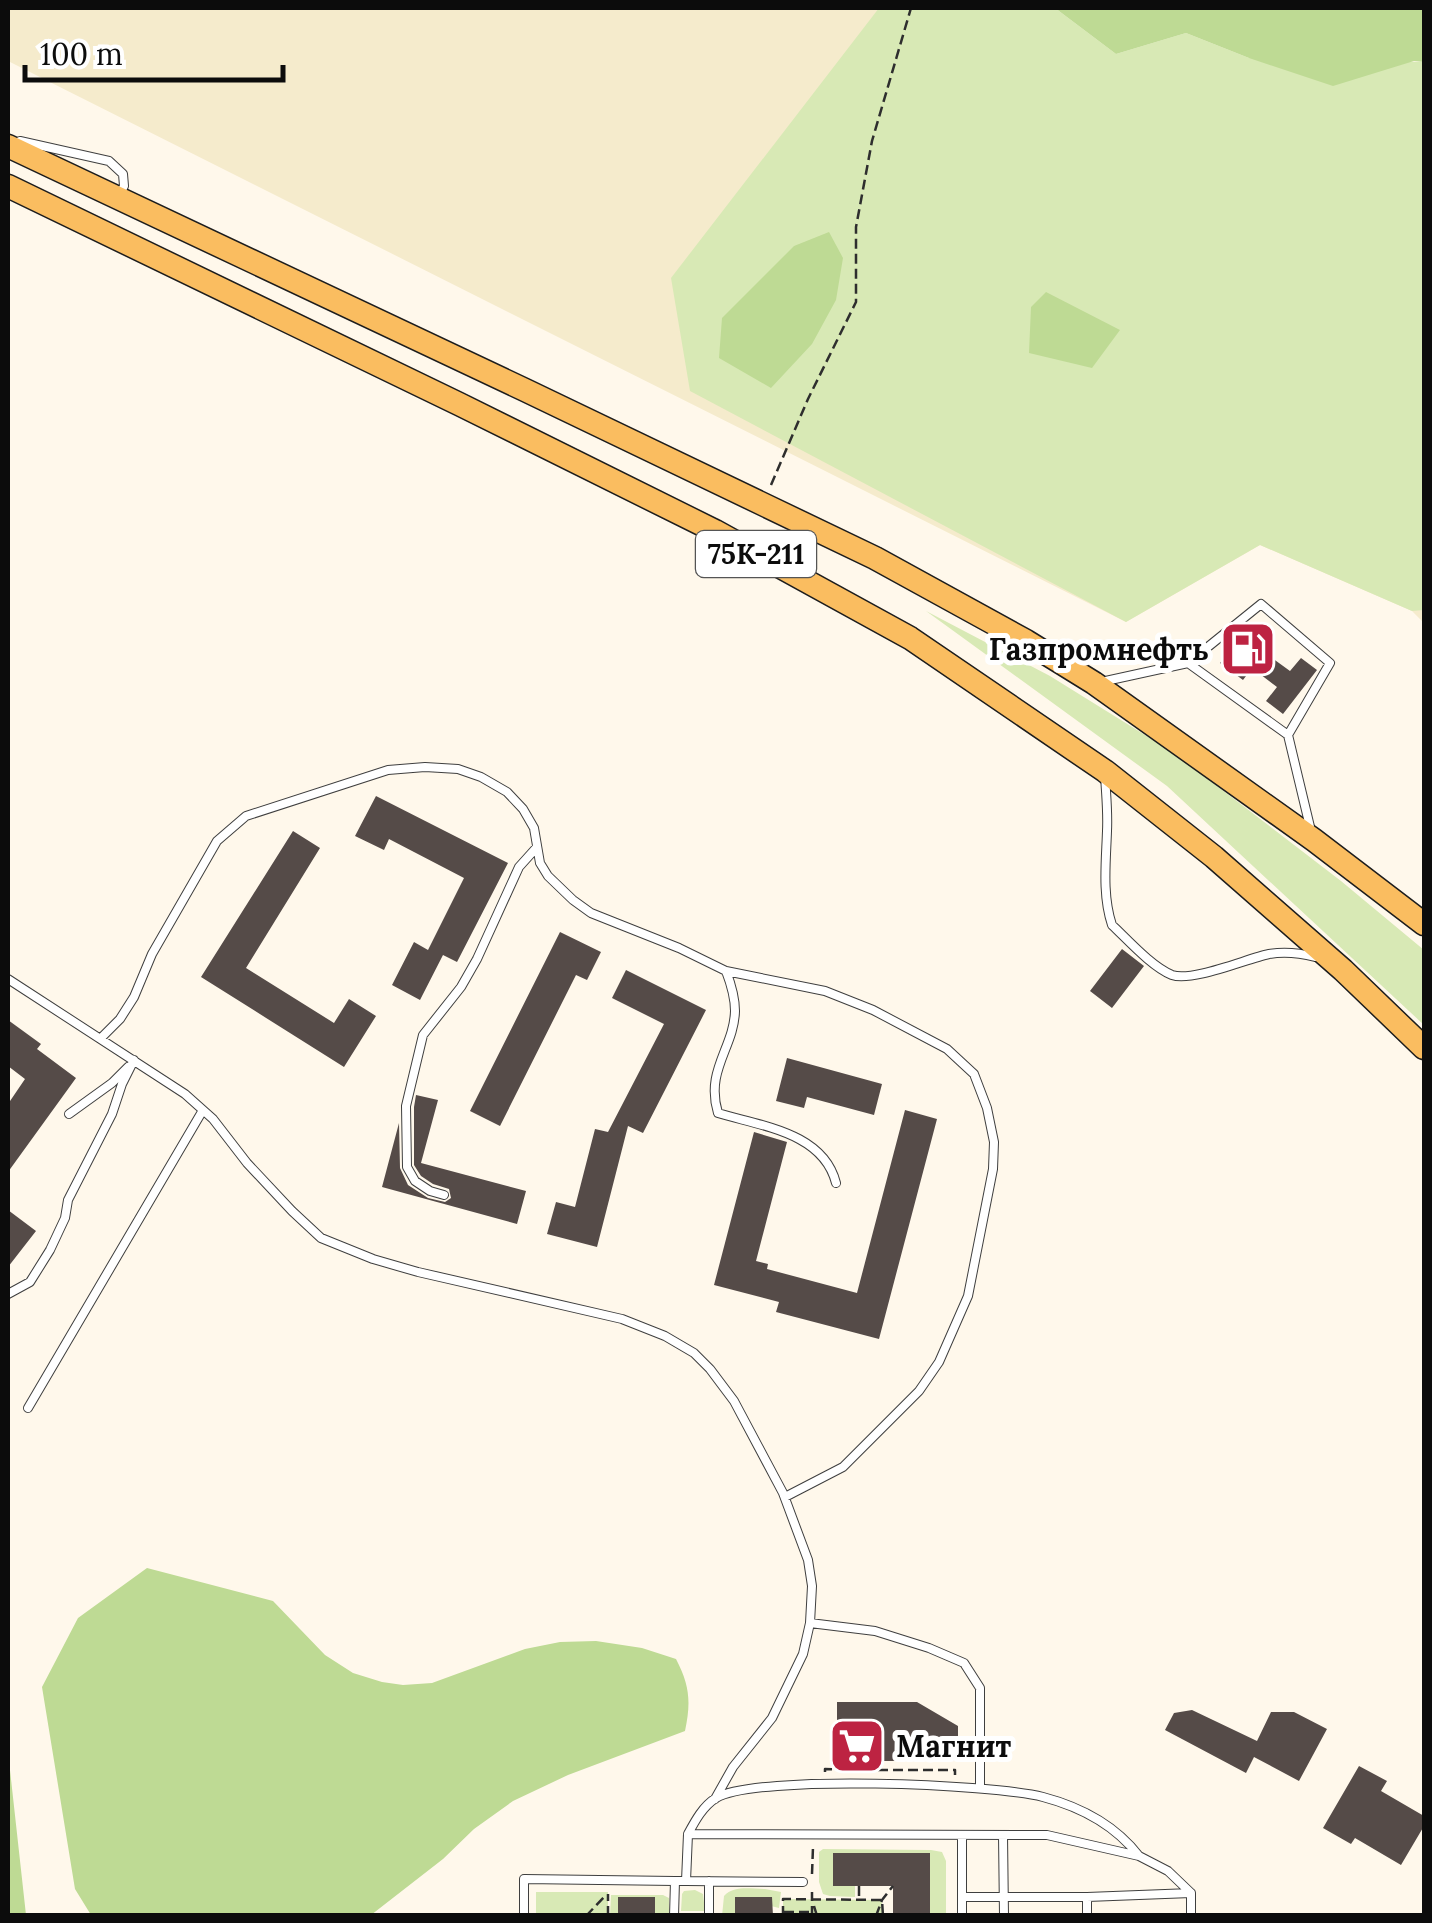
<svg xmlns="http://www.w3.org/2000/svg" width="1432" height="1923" font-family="Lora,serif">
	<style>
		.farmland { fill: #f5ebcc }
		.green { fill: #d8e9b5 }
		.forest { fill: #beda94 }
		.building { fill: #554b48 }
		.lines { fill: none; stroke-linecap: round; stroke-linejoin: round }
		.lane-casing { stroke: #3f3f3f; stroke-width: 10 }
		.primary-casing { stroke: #1d1d1d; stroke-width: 25 }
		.path { stroke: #2e2e2e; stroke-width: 2.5; stroke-dasharray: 10 5; stroke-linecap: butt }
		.lane { stroke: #fff; stroke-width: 8 }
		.primary { stroke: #fabd60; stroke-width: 22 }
		.labels { text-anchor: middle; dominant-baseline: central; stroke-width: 10; stroke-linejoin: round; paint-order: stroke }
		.shield { fill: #fff; stroke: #555; stroke-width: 2.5 }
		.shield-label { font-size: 28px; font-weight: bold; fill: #0c0c0c }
		.poi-label { font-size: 30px; font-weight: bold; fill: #0c0c0c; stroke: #fff; text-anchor: end }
	</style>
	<rect width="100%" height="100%" fill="#fff8eb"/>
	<path class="farmland" d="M 8,8 L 893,8 L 1424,232 L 1424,623 L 1412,611 L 1260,545 L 1126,622 L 8,61 Z"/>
	<path class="green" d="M 879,8 L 1055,8 L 1116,54 L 1186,33 L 1249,58 L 1424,62 L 1424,610 L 1412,611 L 1260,545 L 1126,622 L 690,391 L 671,278 Z
		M 926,611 L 1050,676 L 1174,753 L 1341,881 L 1424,950 L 1424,1025 L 1167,786 Z
		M 823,1849 L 931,1850 L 942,1852 L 946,1861 L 946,1915 L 930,1915 L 930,1853 L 834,1853 L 855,1886 L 855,1897 L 830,1896 L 823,1894 L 819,1882 L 819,1852 Z
		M 765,1889 L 781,1892 L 779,1908 L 736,1897 L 735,1915 L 722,1916 L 724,1896 C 734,1885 751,1889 765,1889 Z
		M 695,1890 L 703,1894 L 705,1911 L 681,1911 L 682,1894 L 684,1891 Z
		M 536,1892 L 608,1892 L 608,1915 L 536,1915 Z
		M 611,1895 L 663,1895 L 669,1898 L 669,1915 L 655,1915 L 655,1897 L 618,1897 L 618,1915 L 610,1916 Z
		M 783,1899 L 882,1900 L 882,1915 L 783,1915 Z"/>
	<path class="forest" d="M 1055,8 L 1424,8 L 1424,62 L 1414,61 L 1333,86 L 1249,58 L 1186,33 L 1116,54 Z
		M 829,232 L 843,258 L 836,300 L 812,344 L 771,388 L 719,358 L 722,318 L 794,246 Z
		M 1046,292 L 1120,330 L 1092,368 L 1029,353 L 1031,307 Z
		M 147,1568 L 273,1601 L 325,1655 L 353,1673 L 382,1682 L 403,1685 L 432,1683 L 525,1649 L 560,1642 L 596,1641 L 642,1648 L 676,1659 C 690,1686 691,1702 685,1731 L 568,1775 L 513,1801 L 474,1829 L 443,1859 L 371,1915 L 91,1915 L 75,1889 L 42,1687 L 78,1618 Z
		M 8,1752 L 26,1915 L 8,1915 Z"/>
	<path class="building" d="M 1248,626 L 1271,644 L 1264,652 L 1290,671 L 1301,658 L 1317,670 L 1283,714 L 1266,701 L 1277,687 L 1252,668 L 1243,680 L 1220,663 Z
		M 376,796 L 508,863 L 457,962 L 443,955 L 420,1000 L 392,985 L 414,942 L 428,950 L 464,878 L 389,839 L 384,850 L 355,836 Z
		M 293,831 L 320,848 L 246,968 L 334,1023 L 349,999 L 376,1016 L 344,1067 L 201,977 Z
		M 560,932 L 601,952 L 587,980 L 576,975 L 500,1126 L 470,1111 Z
		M 1122,949 L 1144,966 L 1112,1008 L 1090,991 Z
		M 626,970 L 706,1010 L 643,1133 L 628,1126 L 597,1247 L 547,1234 L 556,1202 L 575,1207 L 595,1129 L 608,1132 L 664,1024 L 612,998 Z
		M 8,1020 L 41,1044 L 37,1049 L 76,1078 L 8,1172 L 8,1104 L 25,1079 L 8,1066 Z
		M 787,1058 L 882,1084 L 874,1115 L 807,1097 L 804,1108 L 776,1101 Z
		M 416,1095 L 438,1100 L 421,1163 L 526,1191 L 517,1224 L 382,1187 L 399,1123 L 400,1168 L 408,1185 L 428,1198 L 445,1202 L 451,1198 L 449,1189 L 433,1184 L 421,1176 L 414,1165 L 414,1107 Z
		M 905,1110 L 937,1119 L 879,1339 L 776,1312 L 779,1302 L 714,1285 L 754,1132 L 787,1142 L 756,1261 L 768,1264 L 767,1269 L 857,1293 Z
		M 8,1210 L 36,1231 L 8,1267 Z
		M 837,1702 L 917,1702 L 958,1726 L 958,1761 L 837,1761 Z
		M 1192,1710 L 1257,1741 L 1271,1712 L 1294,1712 L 1327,1729 L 1299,1781 L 1254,1757 L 1246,1773 L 1165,1730 L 1174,1713 Z
		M 1359,1766 L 1387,1781 L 1381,1791 L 1424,1816 L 1424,1826 L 1401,1865 L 1355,1838 L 1351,1844 L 1323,1828 Z
		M 833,1853 L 930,1853 L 930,1916 L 893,1916 L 893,1886 L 833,1886 Z
		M 618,1897 L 655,1897 L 655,1916 L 618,1916 Z
		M 735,1897 L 772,1897 L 773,1916 L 735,1916 Z"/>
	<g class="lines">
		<g class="lane-casing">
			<path id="lane" d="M 20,141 L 109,161 L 123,174 L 124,186 L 120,194
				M 1188,663 L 1261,604 L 1330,663 L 1288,735
				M 1101,682 L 1188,663 L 1288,735 L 1311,831
				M 1105,775 C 1106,794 1108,812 1107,831 C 1106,862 1102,895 1112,925 C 1128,940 1152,967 1172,975 C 1192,982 1246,959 1269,954 C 1286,951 1300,953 1315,957
				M 726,971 L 825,991 L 873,1010 L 947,1049 L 974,1074 L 987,1108 L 994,1142 L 993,1169 L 968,1296 L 939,1362 L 919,1391 L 843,1467 L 785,1497
				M 8,979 L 185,1094 L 213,1119 L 247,1163 L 292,1211 L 321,1238 L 373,1259 L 418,1272 L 622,1319 L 665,1336 L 694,1353 L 710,1369 L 734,1401 L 783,1493 L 808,1560 L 812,1586 L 810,1623 L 803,1654 L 772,1718 L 733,1767 L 715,1799
				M 101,1038 L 120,1019 L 134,997 L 152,954 L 217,841 L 246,816 L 388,770 L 425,767 L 458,769 L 481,777 L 507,792 L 523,809 L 534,828 L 540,863 L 548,876 L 573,900 L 591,913 L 679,948 L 726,971 C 731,984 735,997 735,1011 C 734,1048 705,1070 718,1113 C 760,1126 823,1132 836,1183
				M 69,1114 L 112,1083 L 128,1067
				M 444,1195 L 430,1191 L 415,1181 L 407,1167 L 406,1106 L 423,1035 L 461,987 L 477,959 L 519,867 L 537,847
				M 8,1294 L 30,1282 L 50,1250 L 65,1218 L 68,1200 L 112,1114 L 122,1084 L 134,1060
				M 28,1408 L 203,1110
				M 810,1623 L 875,1631 L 929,1648 L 964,1663 L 980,1688 L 980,1788
				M 688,1834 C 695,1821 703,1806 716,1798 C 757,1774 992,1784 1043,1797 C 1081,1807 1115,1825 1139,1856
				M 1003,1835 L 1004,1916
				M 686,1881 L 803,1882
				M 962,1897 L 1087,1897 L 1087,1916
				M 1087,1897 L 1191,1893
				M 524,1916 L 524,1879 L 675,1881
				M 674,1916 L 675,1881 L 686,1881 L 688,1834 L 1047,1835 L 1139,1856 L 1168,1871 L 1191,1893 L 1191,1916
				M 709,1916 L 709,1881
				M 962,1916 L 962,1835"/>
		</g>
		<g class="primary-casing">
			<path id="primary" d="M 8,146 L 525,390 L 875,558 L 1026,641 L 1094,683 L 1314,840 L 1424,924
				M 8,186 L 459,404 L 715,531 L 910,638 L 1105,771 L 1214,857 L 1343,970 L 1424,1048"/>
		</g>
		<path class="path" d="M 771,485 L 808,399 L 856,302 L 856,227 L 872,141 L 911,8
			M 878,1770 L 955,1770 L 955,1775
			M 825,1772 L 825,1769 L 855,1770
			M 812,1874 L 813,1847
			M 859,1886 L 859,1899
			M 814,1906 L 817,1916
			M 784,1912 L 811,1912
			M 586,1916 L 606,1895
			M 608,1916 L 608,1894
			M 783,1916 L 783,1899 L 882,1900 L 883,1916
			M 812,1916 L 812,1892
			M 876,1916 L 882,1900 L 893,1886"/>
		<use href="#lane" class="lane"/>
		<use href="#primary" class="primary"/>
	</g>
	<defs>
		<g id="fuel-square" transform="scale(2.875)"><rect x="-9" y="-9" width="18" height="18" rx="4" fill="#bd2342" stroke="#fff"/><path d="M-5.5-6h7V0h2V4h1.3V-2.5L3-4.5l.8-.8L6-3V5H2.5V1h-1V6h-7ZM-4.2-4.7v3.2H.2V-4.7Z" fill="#fff"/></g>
		<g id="supermarket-square" transform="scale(2.875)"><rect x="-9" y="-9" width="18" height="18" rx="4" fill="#bd2342" stroke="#fff"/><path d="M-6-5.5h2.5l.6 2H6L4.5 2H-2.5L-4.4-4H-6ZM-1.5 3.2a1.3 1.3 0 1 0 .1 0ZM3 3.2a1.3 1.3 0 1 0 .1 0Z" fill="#fff"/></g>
	</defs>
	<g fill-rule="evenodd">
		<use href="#fuel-square" x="1248" y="649"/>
		<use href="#supermarket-square" x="857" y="1746"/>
	</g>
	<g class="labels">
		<rect class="shield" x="696" y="531" width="120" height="46" rx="8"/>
		<g class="shield-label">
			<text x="756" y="554">75К-211</text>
		</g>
		<g class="poi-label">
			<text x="1209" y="649">Газпромнефть</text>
			<text x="896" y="1746" text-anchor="start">Магнит</text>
		</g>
	</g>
	<rect width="1432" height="1923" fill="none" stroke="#0c0c0c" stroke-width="20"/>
	<path d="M25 65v15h258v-15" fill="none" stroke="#0c0c0c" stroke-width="5"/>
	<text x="40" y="65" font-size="30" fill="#0c0c0c" stroke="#ffffff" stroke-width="8" paint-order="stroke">100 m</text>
</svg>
